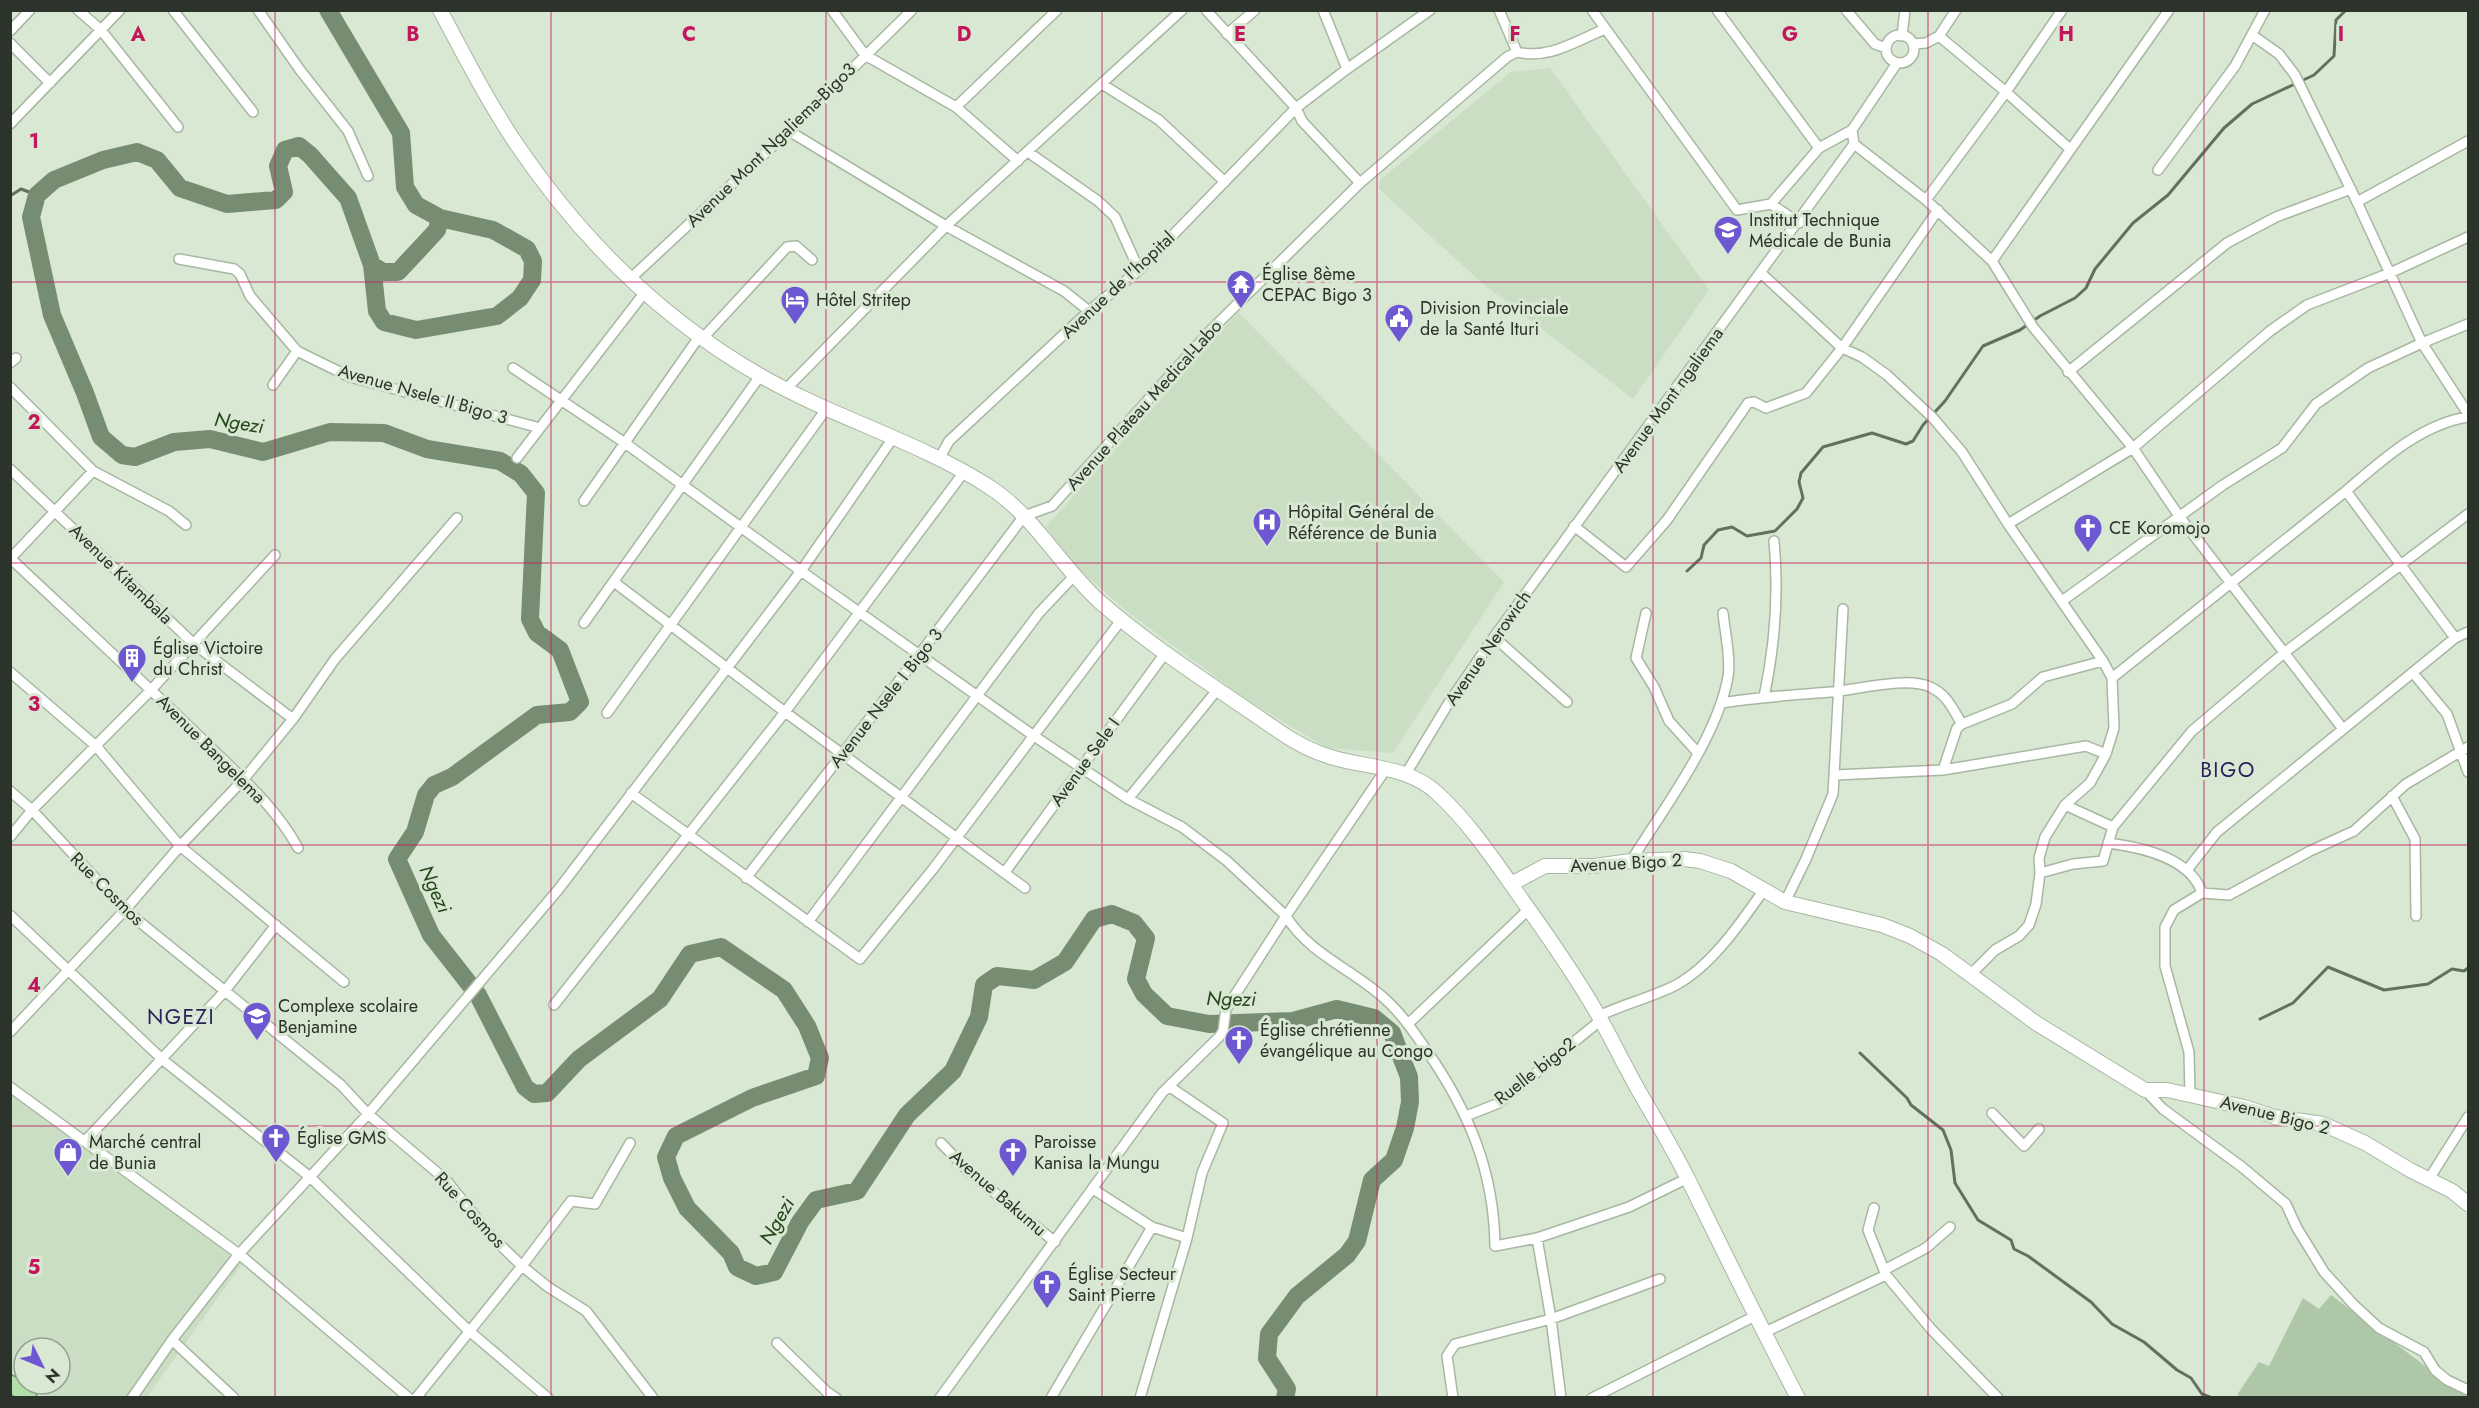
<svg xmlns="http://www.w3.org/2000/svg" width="2479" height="1408" font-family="Jost,sans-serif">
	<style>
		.built { fill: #c9dec3 }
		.green { fill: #afc7a9 }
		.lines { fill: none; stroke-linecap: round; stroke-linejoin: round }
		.stream { stroke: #60725c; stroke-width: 3 }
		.river { stroke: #778d71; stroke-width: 18 }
		.street-casing { stroke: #a7b7a2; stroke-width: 12 }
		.secondary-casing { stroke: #a7b7a2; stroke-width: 16 }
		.primary-casing { stroke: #639455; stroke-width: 18 }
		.street { stroke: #fff; stroke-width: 9 }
		.secondary { stroke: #fff; stroke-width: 14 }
		.primary { stroke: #b3dea7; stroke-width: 15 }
		.grid { fill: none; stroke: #c2185b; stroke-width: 1.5; stroke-opacity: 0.55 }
		.labels { text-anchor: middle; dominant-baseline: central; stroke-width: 6; stroke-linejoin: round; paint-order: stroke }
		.street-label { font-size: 18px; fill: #2c332b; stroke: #d8e8d3 }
		.poi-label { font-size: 18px; fill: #2c332b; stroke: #d8e8d3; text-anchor: start }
		.water-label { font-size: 20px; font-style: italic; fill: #26471c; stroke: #d8e8d3 }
		.quarter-label { font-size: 21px; letter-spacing: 1.5px; fill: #2b205a; stroke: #d8e8d3 }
		.grid-label { font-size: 20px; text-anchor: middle; font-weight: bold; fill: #c2185b; stroke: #d8e8d3; stroke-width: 6; stroke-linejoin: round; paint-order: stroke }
	</style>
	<rect width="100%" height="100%" fill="#d8e8d3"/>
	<path class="built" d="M 1550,68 L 1709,290 L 1633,399 L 1482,283 L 1379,189 L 1380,180 L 1511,72 Z
		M 1238,312 L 1504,582 L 1393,753 L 1327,748 L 1243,697 L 1129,613 L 1080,570 L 1046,527 Z
		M 10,1092 L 242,1264 L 147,1397 L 49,1397 L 29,1384 L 60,1384 L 60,1348 L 24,1348 L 24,1380 L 11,1371 Z"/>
	<path class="green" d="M 2331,1295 L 2453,1387 L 2468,1394 L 2468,1397 L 2243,1398 L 2237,1395 L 2259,1362 L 2269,1366 L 2303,1298 L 2319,1309 Z"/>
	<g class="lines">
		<path class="stream" d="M 10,196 L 21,189 L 37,195
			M 1687,571 L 1701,558 L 1704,545 L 1718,530 L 1732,527 L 1747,536 L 1775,531 L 1797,509 L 1803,498 L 1799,482 L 1801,473 L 1823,447 L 1872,433 L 1906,444 L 1913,441 L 1923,425 L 1945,401 L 1983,346 L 2020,330 L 2040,316 L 2075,298 L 2086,288 L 2095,269 L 2133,223 L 2168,195 L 2224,128 L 2252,104 L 2314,75 L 2334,56 L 2336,20 L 2346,10
			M 2260,1019 L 2293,1003 L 2328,967 L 2384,990 L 2428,984 L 2452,969 L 2464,971 L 2468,968
			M 1860,1053 L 1907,1098 L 1911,1105 L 1943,1130 L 1951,1150 L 1955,1183 L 1978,1220 L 2011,1240 L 2014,1249 L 2028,1256 L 2091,1302 L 2112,1324 L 2144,1342 L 2177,1370 L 2191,1378 L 2202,1394 L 2212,1398"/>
		<path class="river" d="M 328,10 L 401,133 L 405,187 L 416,205 L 440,218 L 493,230 L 527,249 L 533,261 L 532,280 L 520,298 L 497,316 L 416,330 L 384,322 L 377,311 L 372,265 L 348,198 L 310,155 L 299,146 L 285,150 L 278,166 L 284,192 L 276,200 L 227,204 L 180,188 L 157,160 L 137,152 L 103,160 L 54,180 L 37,195 L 31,217 L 52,315 L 85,393 L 101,437 L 122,455 L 135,457 L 174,442 L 210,439 L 263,452 L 330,432 L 384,433 L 427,449 L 500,461 L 521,474 L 536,493 L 530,619 L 537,633 L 560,650 L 580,702 L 570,712 L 537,715 L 452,777 L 434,785 L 426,795 L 415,832 L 397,859 L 431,935 L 478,995 L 525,1087 L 534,1094 L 547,1093 L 579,1059 L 660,999 L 690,954 L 721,947 L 784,990 L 807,1026 L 820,1058 L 816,1076 L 752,1098 L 676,1136 L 666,1157 L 672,1178 L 687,1208 L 731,1253 L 737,1267 L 756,1276 L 774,1272 L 800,1222 L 816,1200 L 857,1191 L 907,1115 L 953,1071 L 979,1017 L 984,985 L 997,976 L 1034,980 L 1065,962 L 1094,919 L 1112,914 L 1134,923 L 1146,938 L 1136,979 L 1144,994 L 1167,1016 L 1209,1024 L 1293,1021 L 1337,1009 L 1374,1018 L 1392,1033 L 1409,1077 L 1410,1102 L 1405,1128 L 1394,1160 L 1372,1180 L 1357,1241 L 1347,1255 L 1297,1296 L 1269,1334 L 1267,1358 L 1287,1389 L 1285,1398
			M 372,265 L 383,272 L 398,272 L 437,230 L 440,218"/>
		<g class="street-casing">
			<path id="street" d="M 78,10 L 101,30 L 178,127
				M 173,10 L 253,112
				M 258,10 L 300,70 L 348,131 L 368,176
				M 832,10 L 865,55 L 956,107 L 1018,161
				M 1206,10 L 1296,108 L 1302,121 L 1360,183
				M 1323,10 L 1347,69
				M 1499,10 L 1517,52
				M 1592,10 L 1737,210 L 1771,204 L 1799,223
				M 1717,10 L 1819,148
				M 1846,10 L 1875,44 L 1886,48
				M 10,31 L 30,10
				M 1227,34 L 1255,10
				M 2252,35 L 2279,54 L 2295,75 L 2357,202 L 2422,343 L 2468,414
				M1886 49a14 14 0 1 1 28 0a14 14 0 1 1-28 0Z
				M 1902,36 L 1905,10
				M 1939,36 L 1956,10
				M 10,43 L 50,83
				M 1913,44 L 1926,43 L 1939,36 L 2006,92 L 2070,149
				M 1102,84 L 1159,120 L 1225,182
				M 956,107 L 1057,10
				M 10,124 L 120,10
				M 789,131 L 946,226 L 1064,291 L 1089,311
				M 1854,144 L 1926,200 L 1992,261 L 2033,327 L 2133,448 L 2179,516 L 2343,729
				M 1028,152 L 1098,201 L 1115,217 L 1139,270
				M 2158,170 L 2235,66 L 2265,10
				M 1926,200 L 2006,92 L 2062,10
				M 2357,202 L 2468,141
				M 1771,204 L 1819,148 L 1852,130
				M 179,259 L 234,269 L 240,274 L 250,296 L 297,351 L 350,377 L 540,428 L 645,292
				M 1992,261 L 2169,10
				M 1761,273 L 1842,348 L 1862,357 L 1887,375 L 1933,418 L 1962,452 L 2008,524 L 2103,661 L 2112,678 L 2114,728 L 2106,754 L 2090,783 L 2065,805 L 2045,837 L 2039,858 L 2040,873 L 2036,904 L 2029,925 L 2019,936 L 1995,950 L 1971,974
				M 630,279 L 789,131 L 912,10
				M 702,339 L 787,247 L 796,246 L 812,260
				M 10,363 L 16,358
				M 513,368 L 625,443 L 801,571 L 1034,736 L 1128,799 L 1182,827 L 1227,861 L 1286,916 C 1309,954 1352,969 1384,998 C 1401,1013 1414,1032 1427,1051 C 1469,1112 1494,1171 1495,1246 L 1537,1238 L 1629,1207 L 1688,1178
				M 2068,372 L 2227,243 L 2276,217 L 2351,189
				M 273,385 L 297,351
				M 10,387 L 93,471 L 169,511 L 186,525
				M 786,389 L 946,226 L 1182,10
				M 517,458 L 540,428
				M 939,459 L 949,441 L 1089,311 L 1139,270 L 1296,108 L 1347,69 L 1430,10
				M 10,469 L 194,644 L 293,719
				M 2346,491 L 2455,638
				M 584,501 L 699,337
				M 2008,524 L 2133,448 L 2270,331 L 2307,305 L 2390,273 L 2468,237
				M 1574,526 L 1626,567 L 1667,520 L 1748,403 L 1754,402 L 1766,408 L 1806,393 L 1842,348 L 1938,210
				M 10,558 C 74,618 138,677 201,738 C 235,772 275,805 298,848
				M 10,559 L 93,471
				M 614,582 L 785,712 L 1025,888
				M 2062,601 L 2223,485 L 2282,448 L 2316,404 L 2368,368 L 2422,343 L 2468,324
				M 1646,613 L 1636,658 L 1654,687 L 1669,721 L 1698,753
				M 584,623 L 760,376
				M 1494,637 L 1567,702
				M 10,672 L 96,746 L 180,846 L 344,982
				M 2413,673 L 2447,714 L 2468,772
				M 2112,678 L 2346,491 C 2381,461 2421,424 2468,417
				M 1764,697 C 1775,645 1779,594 1774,541
				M 1722,703 C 1758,697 1794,695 1831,692 C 1856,690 1907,676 1930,687 C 1947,694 1953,710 1962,724
				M 607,713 L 827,408
				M 1943,770 L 2086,746 L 2106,754
				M 1407,772 L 1448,704 L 1494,637 L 1854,144 L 1852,130 L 1897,63
				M 1835,775 L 1943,770 L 1957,728 L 1962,724 L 2012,704 L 2043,677 L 2103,661
				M 10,791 L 32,810 L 125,910 L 341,1085 L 368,1114 L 446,1180 L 492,1237 L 522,1266 L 548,1287 L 586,1311 L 653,1398
				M 631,793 L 860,959 L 933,869 L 1122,619
				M 2392,796 L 2415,839 L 2416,916
				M 1128,799 L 1218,689
				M 2065,805 L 2113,827
				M 10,837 L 32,810 L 151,690 L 275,555
				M 2108,843 C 2140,847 2191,858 2202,893
				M 1631,861 C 1664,808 1717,738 1728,677 C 1731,658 1725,633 1723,613
				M 2187,870 L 2217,832 L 2455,638 L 2468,632
				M 1005,872 L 1166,652
				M 2040,873 L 2073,864 L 2103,861 L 2113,827 L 2192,731 L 2284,653 L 2468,514
				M 746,878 L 919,655 L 1024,516 L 1052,506 L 1212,329 L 1360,183 L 1507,57 L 1517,52 C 1548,60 1576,41 1605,29
				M 1785,902 L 1806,859 L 1833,794 L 1843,609
				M 10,915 L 163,1060 L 310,1177 L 468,1330 L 548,1398
				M 808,922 L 1039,613 L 1074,576
				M 554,1005 L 785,712 L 964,472
				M 1599,1016 C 1623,1004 1651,998 1676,985 C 1711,966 1740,924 1763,891
				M 1408,1024 L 1529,909
				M 10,1032 L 125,910 L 180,846 L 243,780 L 293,719 L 335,659 L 457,518
				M 10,1087 L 239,1254 L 409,1398
				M 2145,1090 L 2163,1109 L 2242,1167 L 2286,1204 L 2297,1228 L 2324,1272 L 2354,1305 L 2379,1328 L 2424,1352 L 2435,1370 L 2447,1380 L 2468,1390
				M 2190,1095 L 2189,1052 L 2165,966 L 2165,927 L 2174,910 L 2202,893 L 2229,895 L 2310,851 L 2354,831 L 2406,784 L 2468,747
				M 1992,1113 L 2024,1146 L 2039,1129
				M 1466,1116 L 1499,1103 L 1601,1020
				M 86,1140 L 224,992 L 276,925
				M 941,1143 L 968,1171 L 1055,1242
				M 2429,1179 L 2468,1117
				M 1093,1189 L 1152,1227 L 1187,1238
				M 1874,1208 L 1868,1230 L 1886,1275 L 1931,1329 L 1998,1398
				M 1537,1238 L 1551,1319 L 1561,1398
				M 1884,1270 L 1926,1248 L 1950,1227
				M 1763,1333 L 1886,1275
				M 172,1340 L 234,1398
				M 777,1343 L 827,1392 L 836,1398
				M 132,1398 L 172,1340 L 239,1254 L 368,1114 L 558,890 L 801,571 L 893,438
				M 416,1398 L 522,1266 L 571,1201 L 595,1204 L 630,1143
				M 940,1398 L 1162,1093 L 1219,1037 L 1223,1031 L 1226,1009 L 1286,916 L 1386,769
				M 1051,1398 L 1152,1227
				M 1140,1398 L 1187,1238 L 1202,1173 L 1223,1123 L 1170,1087
				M 1453,1398 L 1447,1356 L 1455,1344 L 1551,1319 L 1660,1279
				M 1592,1398 L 1755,1316"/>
		</g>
		<g class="secondary-casing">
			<path id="secondary" d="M 440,10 C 464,55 487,100 515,142 C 579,237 661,319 761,376 C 834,418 918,441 988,486 C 1034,515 1060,566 1100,602 C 1155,650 1220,690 1280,732 C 1296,743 1316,753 1334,758 C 1370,768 1409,767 1437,793 C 1471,824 1498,866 1525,904 C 1550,939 1575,975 1597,1013 C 1612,1039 1625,1067 1640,1093 C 1657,1122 1674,1151 1689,1181 C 1725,1254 1760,1326 1798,1398
				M 1511,884 L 1545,866 L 1594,866 L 1631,861 L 1684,859 L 1700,861 L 1731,871 L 1785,902 L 1882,925 L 1910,936 L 1942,954 L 2036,1023 L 2145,1090 L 2167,1090 L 2244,1107 L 2275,1117 L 2323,1124 L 2365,1143 L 2410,1170 L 2452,1191 L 2468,1204"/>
		</g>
		<g class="primary-casing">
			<path id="primary" d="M 10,1383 L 29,1398"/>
		</g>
		<use href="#street" class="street"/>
		<use href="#secondary" class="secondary"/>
		<use href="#primary" class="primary"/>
	</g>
	<path class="grid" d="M 275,10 L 275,1398M 551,10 L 551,1398M 826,10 L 826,1398M 1102,10 L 1102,1398M 1377,10 L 1377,1398M 1653,10 L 1653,1398M 1928,10 L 1928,1398M 2204,10 L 2204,1398M 10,282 L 2468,282M 10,563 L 2468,563M 10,845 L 2468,845M 10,1126 L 2468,1126"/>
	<defs>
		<g id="school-pin" transform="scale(1.5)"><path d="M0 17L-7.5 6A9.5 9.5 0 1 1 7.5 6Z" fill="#6d58d1" stroke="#d8e8d3"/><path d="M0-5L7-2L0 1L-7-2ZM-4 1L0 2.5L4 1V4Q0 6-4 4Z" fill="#fff"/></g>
		<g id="temple-pin" transform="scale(1.5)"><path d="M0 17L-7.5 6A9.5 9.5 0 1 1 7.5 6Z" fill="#6d58d1" stroke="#d8e8d3"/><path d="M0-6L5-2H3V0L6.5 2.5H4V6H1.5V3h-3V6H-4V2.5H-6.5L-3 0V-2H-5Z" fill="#fff"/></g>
		<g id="hotel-pin" transform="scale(1.5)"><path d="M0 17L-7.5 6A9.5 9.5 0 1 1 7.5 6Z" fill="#6d58d1" stroke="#d8e8d3"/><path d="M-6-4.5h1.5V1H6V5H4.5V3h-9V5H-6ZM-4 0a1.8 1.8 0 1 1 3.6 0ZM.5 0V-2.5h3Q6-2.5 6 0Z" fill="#fff"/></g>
		<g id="civic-pin" transform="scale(1.5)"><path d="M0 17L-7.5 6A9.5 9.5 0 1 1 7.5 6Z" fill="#6d58d1" stroke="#d8e8d3"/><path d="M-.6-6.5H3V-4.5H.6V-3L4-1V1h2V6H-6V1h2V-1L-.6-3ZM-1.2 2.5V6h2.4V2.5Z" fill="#fff"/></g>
		<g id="hospital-pin" transform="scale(1.5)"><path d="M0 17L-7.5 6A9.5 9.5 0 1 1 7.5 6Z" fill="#6d58d1" stroke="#d8e8d3"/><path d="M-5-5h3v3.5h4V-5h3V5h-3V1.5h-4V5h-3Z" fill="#fff"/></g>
		<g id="church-pin" transform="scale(1.5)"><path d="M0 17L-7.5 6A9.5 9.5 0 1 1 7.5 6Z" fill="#6d58d1" stroke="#d8e8d3"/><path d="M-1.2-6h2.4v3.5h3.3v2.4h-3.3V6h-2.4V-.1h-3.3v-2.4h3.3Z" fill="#fff"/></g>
		<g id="building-pin" transform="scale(1.5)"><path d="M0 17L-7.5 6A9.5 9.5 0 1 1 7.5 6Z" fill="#6d58d1" stroke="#d8e8d3"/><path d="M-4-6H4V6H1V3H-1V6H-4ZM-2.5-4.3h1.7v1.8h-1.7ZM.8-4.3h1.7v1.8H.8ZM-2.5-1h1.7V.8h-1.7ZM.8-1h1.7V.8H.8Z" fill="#fff"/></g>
		<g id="shop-pin" transform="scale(1.5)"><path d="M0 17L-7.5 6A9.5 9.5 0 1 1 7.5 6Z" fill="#6d58d1" stroke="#d8e8d3"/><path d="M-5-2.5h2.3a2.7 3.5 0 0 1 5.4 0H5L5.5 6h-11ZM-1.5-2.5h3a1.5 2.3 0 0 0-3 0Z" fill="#fff"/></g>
	</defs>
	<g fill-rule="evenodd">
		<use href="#school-pin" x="1728" y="230"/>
		<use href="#temple-pin" x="1241" y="284"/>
		<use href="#hotel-pin" x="795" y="300"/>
		<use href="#civic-pin" x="1399" y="318"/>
		<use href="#hospital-pin" x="1267" y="522"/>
		<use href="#church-pin" x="2088" y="528"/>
		<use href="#building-pin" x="132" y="658"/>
		<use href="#school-pin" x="257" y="1016"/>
		<use href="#church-pin" x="1239" y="1040"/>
		<use href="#church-pin" x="276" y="1138"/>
		<use href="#shop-pin" x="68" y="1152"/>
		<use href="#church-pin" x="1013" y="1152"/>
		<use href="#church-pin" x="1047" y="1284"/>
	</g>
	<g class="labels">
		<g class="street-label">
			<text transform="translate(771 145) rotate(-44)">Avenue Mont Ngaliema-Bigo3</text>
			<text transform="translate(1118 285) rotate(-43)">Avenue de l'hopital</text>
			<text transform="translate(423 394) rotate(16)">Avenue Nsele II Bigo 3</text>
			<text transform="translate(1668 400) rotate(-54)">Avenue Mont ngaliema</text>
			<text transform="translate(1144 405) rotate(-48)">Avenue Plateau Medical-Labo</text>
			<text transform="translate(121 574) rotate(44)">Avenue Kitambala</text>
			<text transform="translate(1488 648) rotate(-55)">Avenue Nerowich</text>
			<text transform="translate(886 698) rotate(-52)">Avenue Nsele I Bigo 3</text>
			<text transform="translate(211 749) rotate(45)">Avenue Bangelema</text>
			<text transform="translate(1085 762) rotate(-54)">Avenue Sele I</text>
			<text transform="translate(1626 863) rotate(-3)">Avenue Bigo 2</text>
			<text transform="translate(107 889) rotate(45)">Rue Cosmos</text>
			<text transform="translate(1535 1071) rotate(-38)">Ruelle bigo2</text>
			<text transform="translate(2275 1115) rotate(14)">Avenue Bigo 2</text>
			<text transform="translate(998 1193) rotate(41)">Avenue Bakumu</text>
			<text transform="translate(470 1210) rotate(48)">Rue Cosmos</text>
		</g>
		<g class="poi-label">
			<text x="1749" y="220">Institut Technique<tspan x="1749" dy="21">Médicale de Bunia</tspan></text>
			<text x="1262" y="274">Église 8ème<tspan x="1262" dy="21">CEPAC Bigo 3</tspan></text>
			<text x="816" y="300">Hôtel Stritep</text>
			<text x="1420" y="308">Division Provinciale<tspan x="1420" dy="21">de la Santé Ituri</tspan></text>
			<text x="1288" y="512">Hôpital Général de<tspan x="1288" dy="21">Référence de Bunia</tspan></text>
			<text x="2109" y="528">CE Koromojo</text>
			<text x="153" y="648">Église Victoire<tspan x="153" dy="21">du Christ</tspan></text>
			<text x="278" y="1006">Complexe scolaire<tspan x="278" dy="21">Benjamine</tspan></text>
			<text x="1260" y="1030">Église chrétienne<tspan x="1260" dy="21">évangélique au Congo</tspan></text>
			<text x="297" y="1138">Église GMS</text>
			<text x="89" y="1142">Marché central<tspan x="89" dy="21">de Bunia</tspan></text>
			<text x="1034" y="1142">Paroisse<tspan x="1034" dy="21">Kanisa la Mungu</tspan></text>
			<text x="1068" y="1274">Église Secteur<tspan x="1068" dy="21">Saint Pierre</tspan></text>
		</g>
		<g class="water-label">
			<text transform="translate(239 423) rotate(9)">Ngezi</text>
			<text transform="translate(435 889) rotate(66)">Ngezi</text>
			<text transform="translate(1231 999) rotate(1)">Ngezi</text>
			<text transform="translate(777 1221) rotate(-60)">Ngezi</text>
		</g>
		<g class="quarter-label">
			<text x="2228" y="770">BIGO</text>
			<text x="181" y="1017">NGEZI</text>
		</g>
	</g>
	<g class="grid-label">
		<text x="138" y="41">A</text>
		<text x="413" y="41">B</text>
		<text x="689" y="41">C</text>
		<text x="964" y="41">D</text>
		<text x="1240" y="41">E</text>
		<text x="1515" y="41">F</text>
		<text x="1790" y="41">G</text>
		<text x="2066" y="41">H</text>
		<text x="2341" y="41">I</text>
		<text x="34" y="148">1</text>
		<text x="34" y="429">2</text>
		<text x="34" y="711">3</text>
		<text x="34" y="992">4</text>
		<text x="34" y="1274">5</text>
	</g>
	<rect width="2479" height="1408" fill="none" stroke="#2c332b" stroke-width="24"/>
	<g transform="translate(42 1366) rotate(133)"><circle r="28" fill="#d8e8d3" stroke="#93a090" stroke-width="1.5"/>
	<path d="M0-4.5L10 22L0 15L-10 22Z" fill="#6d58d1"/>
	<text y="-9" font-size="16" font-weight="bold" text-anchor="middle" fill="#2c332b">N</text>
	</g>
</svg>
